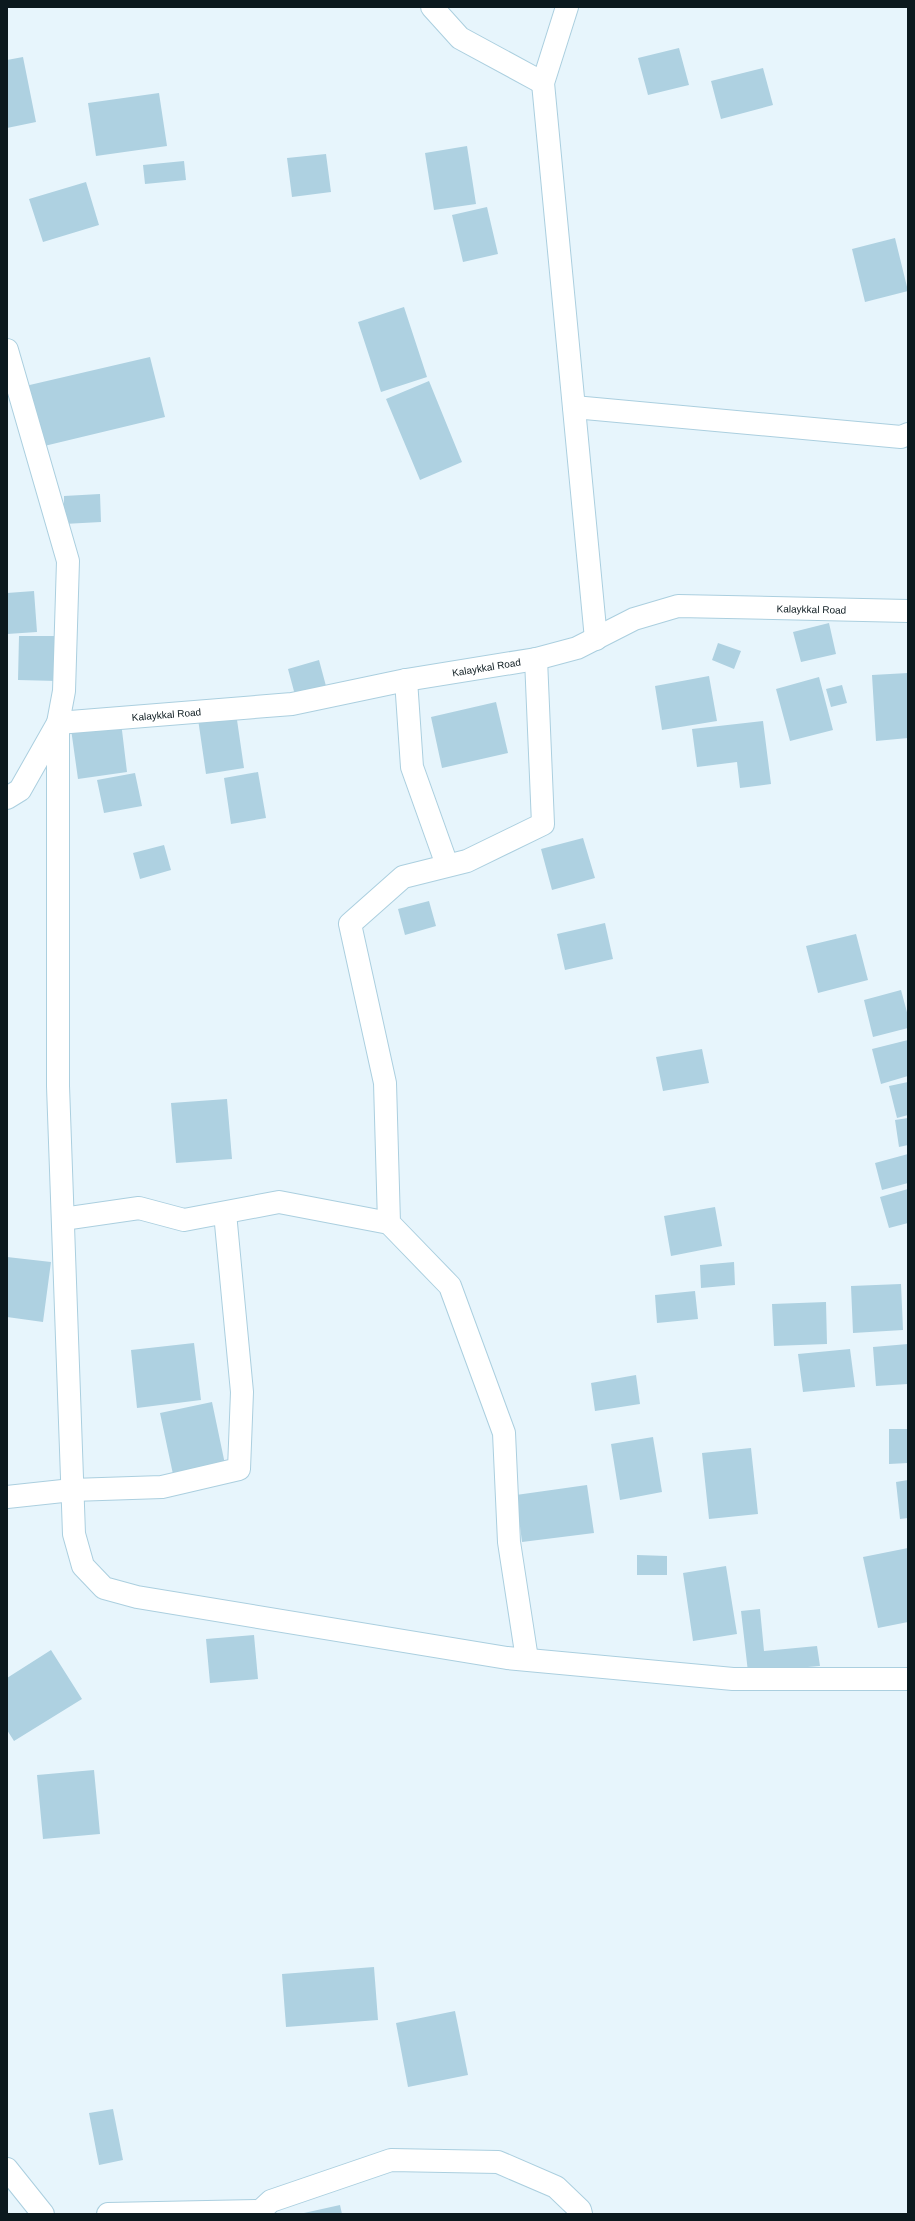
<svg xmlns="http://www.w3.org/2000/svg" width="915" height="2221" font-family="Helvetica,sans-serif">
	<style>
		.building { fill: #aed1e1 }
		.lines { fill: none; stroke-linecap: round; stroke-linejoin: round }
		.street-casing { stroke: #abcfdf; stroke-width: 24 }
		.street { stroke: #fff; stroke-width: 22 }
		.labels { text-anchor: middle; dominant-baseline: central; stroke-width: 3; stroke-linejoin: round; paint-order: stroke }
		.street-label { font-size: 10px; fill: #0b191e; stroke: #e7f5fc }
	</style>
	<rect width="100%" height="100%" fill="#e7f5fc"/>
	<path class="building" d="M 679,48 L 689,85 L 648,95 L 638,58 Z
		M 23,57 L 36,122 L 7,128 L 7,60 Z
		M 763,68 L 773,105 L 721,119 L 711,81 Z
		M 159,93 L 167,146 L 96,156 L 88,103 Z
		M 467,146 L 476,204 L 434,210 L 425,153 Z
		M 326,154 L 331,192 L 292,197 L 287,158 Z
		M 184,161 L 186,180 L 145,184 L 143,165 Z
		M 86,182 L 99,225 L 43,242 L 29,199 Z
		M 487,207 L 498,254 L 463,262 L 452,215 Z
		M 895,238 L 908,291 L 865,302 L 852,249 Z
		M 404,307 L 427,377 L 381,392 L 358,322 Z
		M 150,357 L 165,417 L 36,448 L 21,387 Z
		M 429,381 L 462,462 L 420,480 L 386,399 Z
		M 100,494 L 101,522 L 64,524 L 64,496 Z
		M 34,591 L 37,632 L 7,634 L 7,593 Z
		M 829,623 L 836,654 L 801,662 L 793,632 Z
		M 19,636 L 58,636 L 57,681 L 18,680 Z
		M 718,643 L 741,651 L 734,669 L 712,660 Z
		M 319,660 L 326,686 L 295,695 L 288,669 Z
		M 908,673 L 908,738 L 876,741 L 872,675 Z
		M 709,676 L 717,721 L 662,730 L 655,686 Z
		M 819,677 L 833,730 L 790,741 L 776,689 Z
		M 842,685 L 847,703 L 831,707 L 826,689 Z
		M 496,702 L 508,753 L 442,768 L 431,717 Z
		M 236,713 L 244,768 L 206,774 L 198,719 Z
		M 763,721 L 771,784 L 740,788 L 737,762 L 697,767 L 692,729 Z
		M 121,722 L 127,772 L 78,779 L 71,729 Z
		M 258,772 L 266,818 L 231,824 L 224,778 Z
		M 135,773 L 142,806 L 104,813 L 97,780 Z
		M 583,838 L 595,878 L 552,890 L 541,849 Z
		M 164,845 L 171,870 L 140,879 L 133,853 Z
		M 429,901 L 436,926 L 405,935 L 398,909 Z
		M 605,923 L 613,959 L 565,970 L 557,934 Z
		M 856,934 L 868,980 L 818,993 L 806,946 Z
		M 901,990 L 908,1016 L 908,1028 L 873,1037 L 864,1000 Z
		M 908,1040 L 908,1076 L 881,1084 L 872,1049 Z
		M 702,1049 L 709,1083 L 663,1091 L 656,1057 Z
		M 908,1082 L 908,1115 L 897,1118 L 889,1086 Z
		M 227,1099 L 232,1159 L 176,1163 L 171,1103 Z
		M 908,1118 L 908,1145 L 899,1147 L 895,1120 Z
		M 908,1154 L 908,1183 L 882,1190 L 875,1163 Z
		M 908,1189 L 908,1223 L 889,1228 L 880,1197 Z
		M 715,1207 L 722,1246 L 671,1256 L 664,1216 Z
		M 7,1257 L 51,1262 L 43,1322 L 7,1317 Z
		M 734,1262 L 735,1285 L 701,1288 L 700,1265 Z
		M 901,1284 L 903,1330 L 853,1333 L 851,1286 Z
		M 695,1291 L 698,1319 L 657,1323 L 655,1295 Z
		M 826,1302 L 827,1344 L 774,1346 L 772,1304 Z
		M 194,1343 L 201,1400 L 137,1408 L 131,1350 Z
		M 908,1344 L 908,1384 L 876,1386 L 873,1347 Z
		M 850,1349 L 855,1387 L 803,1392 L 798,1354 Z
		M 636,1375 L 640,1404 L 595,1411 L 591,1383 Z
		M 212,1402 L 226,1469 L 174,1479 L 160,1413 Z
		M 889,1429 L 908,1429 L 908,1463 L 889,1464 Z
		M 653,1437 L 662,1492 L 620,1500 L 611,1444 Z
		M 751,1448 L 758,1514 L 709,1519 L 702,1453 Z
		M 908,1480 L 908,1518 L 900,1519 L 896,1482 Z
		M 587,1485 L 594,1533 L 522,1542 L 516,1495 Z
		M 908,1548 L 908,1622 L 878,1628 L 863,1557 Z
		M 637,1555 L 667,1556 L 667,1575 L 637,1575 Z
		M 726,1566 L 737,1634 L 693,1641 L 683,1573 Z
		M 760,1609 L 764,1651 L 817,1646 L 820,1666 L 748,1672 L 741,1611 Z
		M 254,1635 L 258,1679 L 210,1683 L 206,1639 Z
		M 51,1650 L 82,1699 L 14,1741 L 7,1730 L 7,1678 Z
		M 94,1770 L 100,1834 L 43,1839 L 37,1775 Z
		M 374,1967 L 378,2020 L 286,2027 L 282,1974 Z
		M 455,2011 L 468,2075 L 408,2087 L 396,2023 Z
		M 113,2109 L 123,2160 L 99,2165 L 89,2113 Z
		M 340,2205 L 342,2214 L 304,2214 L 304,2213 Z"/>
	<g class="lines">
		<g class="street-casing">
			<g id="street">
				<path d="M 432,7 L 460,38 L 543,83"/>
				<path d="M 567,7 L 543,83 L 596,639"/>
				<path d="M 7,350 L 68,561 L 64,691 L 58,723 L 58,1086 L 74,1534 L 83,1566 L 104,1588 L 137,1597 L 507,1658 L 733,1679 L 908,1679"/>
				<path d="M 574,407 L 901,437 L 908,434"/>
				<path d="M 406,680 L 412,767 L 447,865"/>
				<path id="s1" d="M 7,798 L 20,790 L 58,723 L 292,704 L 406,680 L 536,659 L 577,648 L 634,619 L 678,606 L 908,611"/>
				<path d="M 63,1219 L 139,1208 L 184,1220 L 279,1202 L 389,1223"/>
				<path d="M 7,1497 L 72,1490 L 162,1487 L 239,1469 L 242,1392 L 225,1213"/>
				<path d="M 527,1659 L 509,1542 L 504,1433 L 450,1286 L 389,1223 L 385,1083 L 350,924 L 403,877 L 467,861 L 543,824 L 536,659"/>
				<path d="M 7,2169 L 43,2214"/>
				<path d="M 108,2214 L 261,2211"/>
				<path d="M 257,2214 L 271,2201 L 391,2160 L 498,2162 L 556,2187 L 580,2210 L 581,2214"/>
			</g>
		</g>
		<use href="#street" class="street"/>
	</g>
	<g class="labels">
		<g class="street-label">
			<text stroke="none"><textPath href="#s1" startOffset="861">Kalaykkal Road</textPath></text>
			<text stroke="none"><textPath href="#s1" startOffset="525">Kalaykkal Road</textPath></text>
			<text stroke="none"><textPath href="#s1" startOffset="201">Kalaykkal Road</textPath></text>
		</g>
	</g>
	<rect width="915" height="2221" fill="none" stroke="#0b191e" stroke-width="16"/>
</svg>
